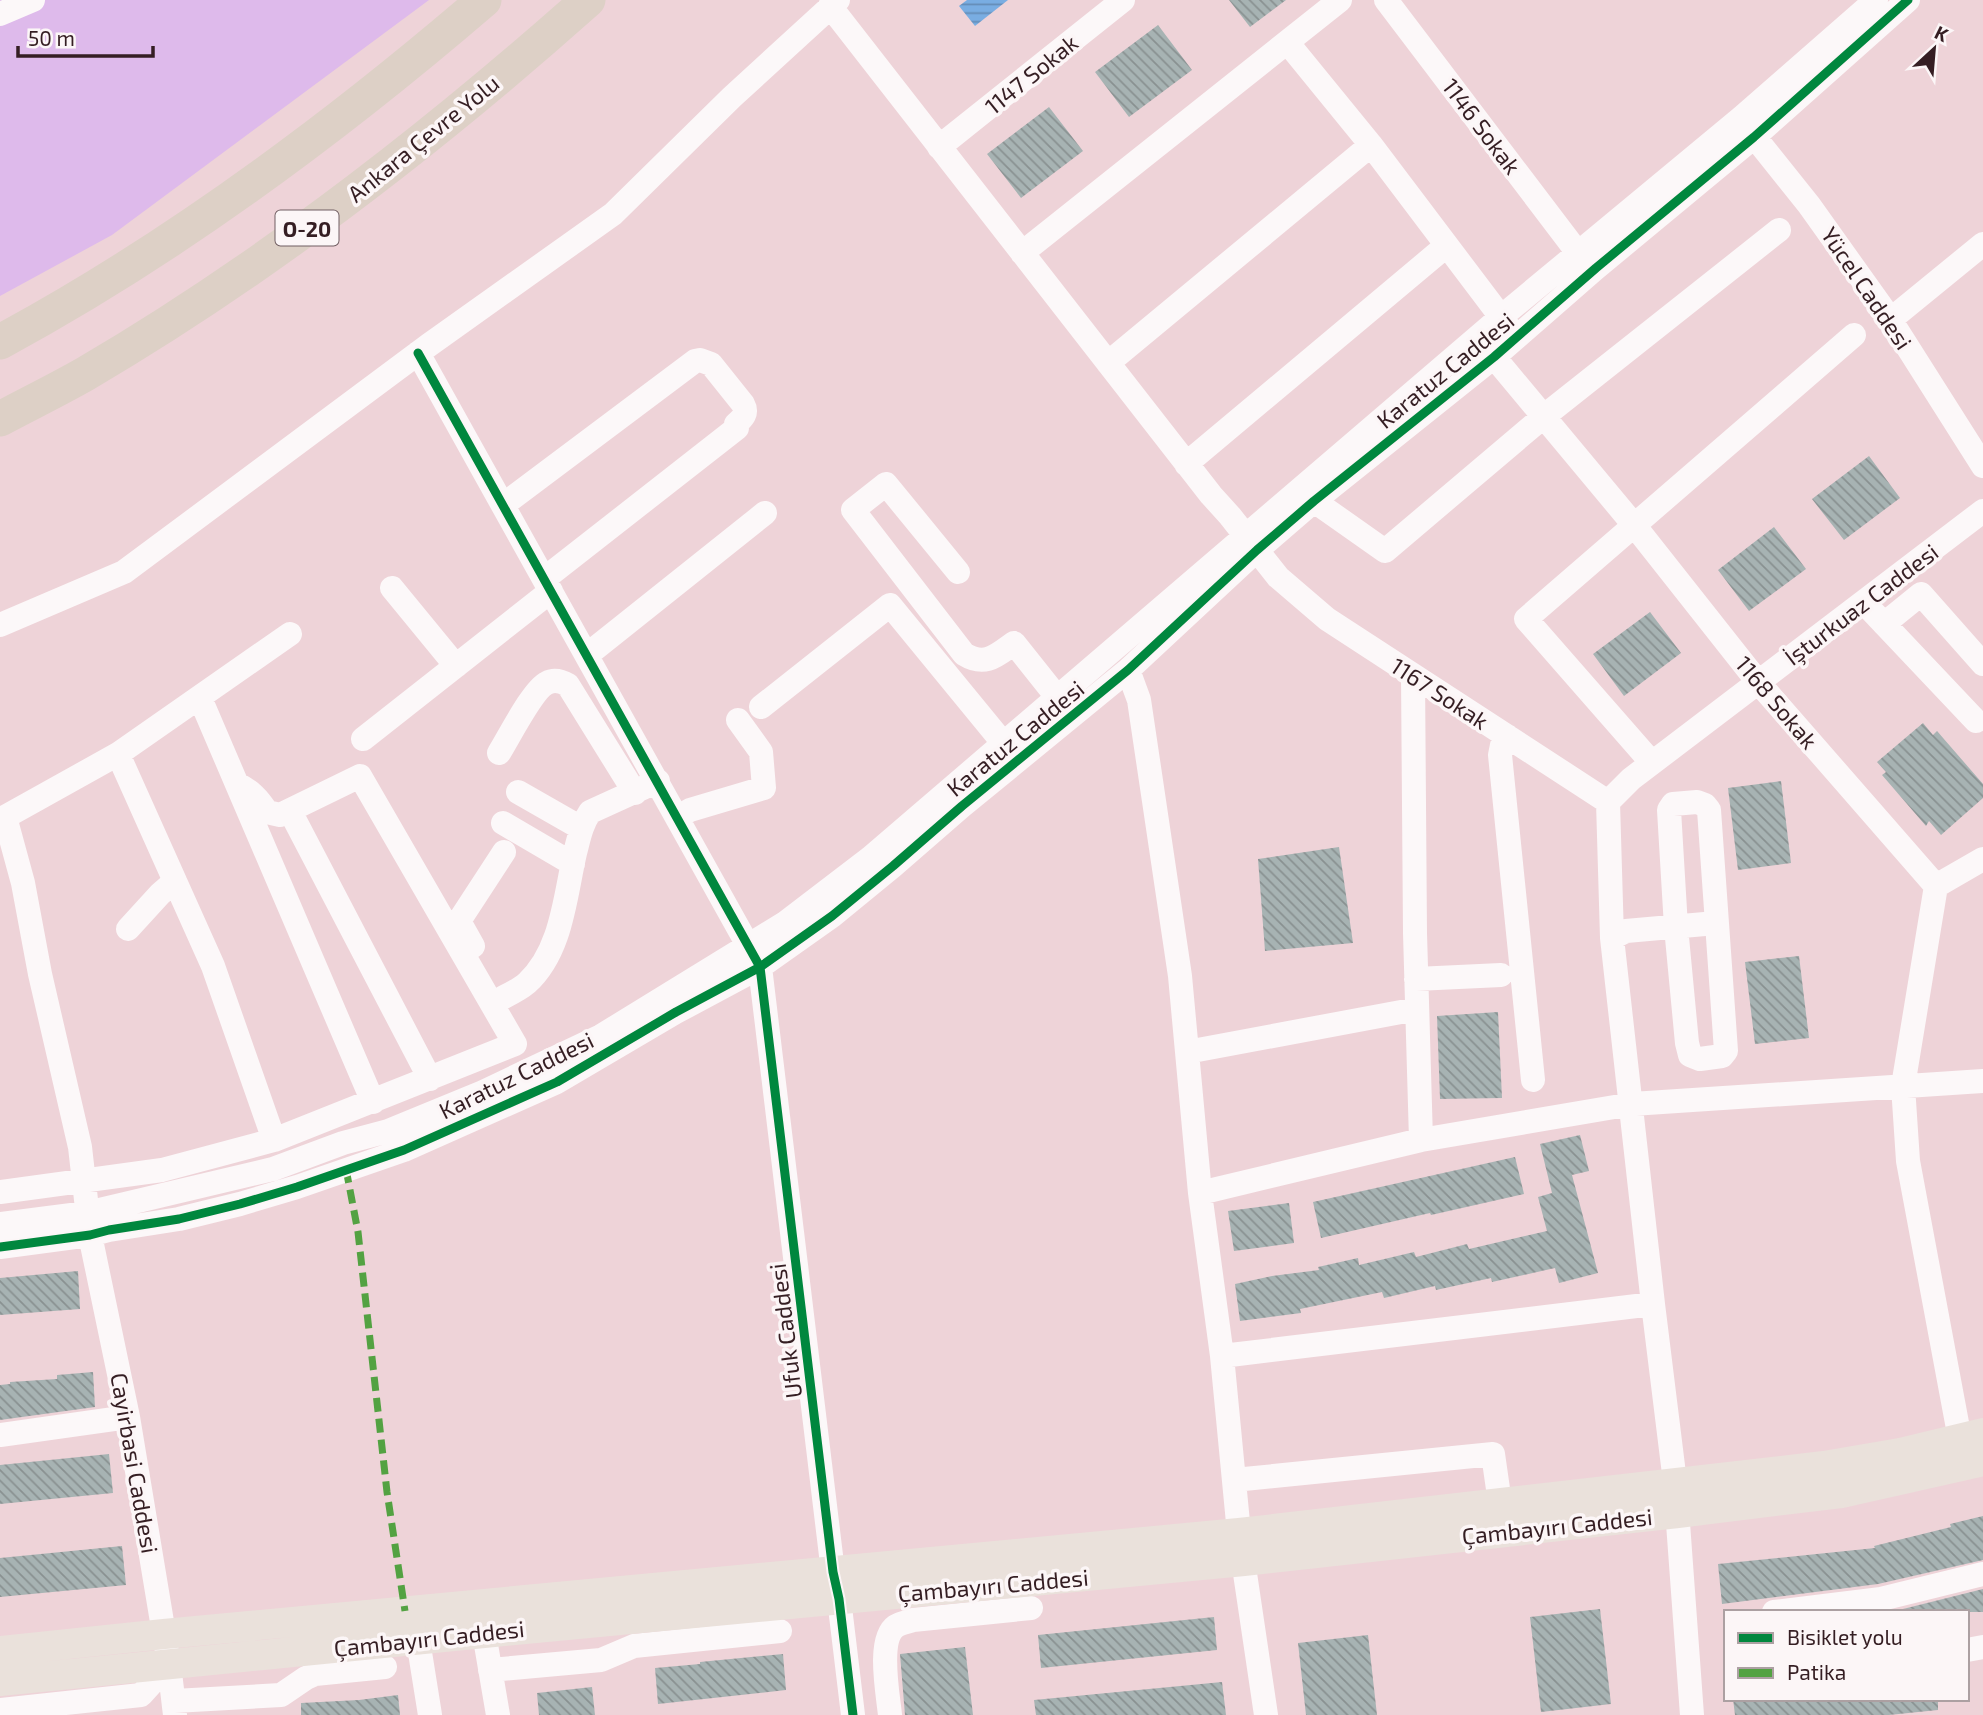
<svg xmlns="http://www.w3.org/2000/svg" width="1983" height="1715" font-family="'Exo 2',sans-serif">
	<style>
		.green { fill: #debaeb }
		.water { fill: url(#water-rules) }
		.building { fill: url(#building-back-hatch) }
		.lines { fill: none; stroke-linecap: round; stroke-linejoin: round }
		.minor { stroke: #fcf8f9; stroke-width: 24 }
		.major { stroke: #eae1db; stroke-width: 30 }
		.highway { stroke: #ddd0c6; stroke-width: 35 }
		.quiet { stroke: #53a242; stroke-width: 7; stroke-dasharray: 14 7; stroke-linecap: butt }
		.cycleway-casing { stroke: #fcf6f7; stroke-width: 13 }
		.cycleway { stroke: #00873e; stroke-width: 9 }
		.labels { text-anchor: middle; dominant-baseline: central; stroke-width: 7; stroke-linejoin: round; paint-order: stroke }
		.shield { fill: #fcf6f7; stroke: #715f63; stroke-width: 2 }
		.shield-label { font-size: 21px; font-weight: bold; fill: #351e23 }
		.street-label { font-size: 23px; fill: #351e23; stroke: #fcf6f7 }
	</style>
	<defs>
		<pattern id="water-rules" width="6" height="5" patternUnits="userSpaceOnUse" patternTransform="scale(1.75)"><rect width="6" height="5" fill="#79ade2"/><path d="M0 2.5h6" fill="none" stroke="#648cb7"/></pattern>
		<pattern id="building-back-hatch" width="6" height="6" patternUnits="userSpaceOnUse" patternTransform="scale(1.75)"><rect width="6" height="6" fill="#a7b3b3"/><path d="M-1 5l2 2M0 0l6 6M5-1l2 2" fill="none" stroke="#899191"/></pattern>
	</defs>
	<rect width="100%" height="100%" fill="#eed3d8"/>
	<path class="green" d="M 0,0 L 429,0 L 112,235 L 0,296 Z"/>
	<path class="water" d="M 967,0 L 1008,0 L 975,26 L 959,6 Z"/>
	<path class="building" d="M 1229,0 L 1286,0 L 1250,27 Z
		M 1158,25 L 1192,70 L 1129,117 L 1095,72 Z
		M 1049,107 L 1083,151 L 1021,198 L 987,154 Z
		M 1869,456 L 1900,498 L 1844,540 L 1812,499 Z
		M 1774,527 L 1806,569 L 1749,611 L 1718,570 Z
		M 1650,612 L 1681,653 L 1624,696 L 1593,654 Z
		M 1923,723 L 1933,735 L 1937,731 L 1983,784 L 1983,798 L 1941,835 L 1929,821 L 1926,826 L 1882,775 L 1886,772 L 1877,762 Z
		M 1781,781 L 1791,863 L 1738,870 L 1728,788 Z
		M 1339,847 L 1353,943 L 1265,951 L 1258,859 Z
		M 1799,956 L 1809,1038 L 1755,1044 L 1745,962 Z
		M 1498,1012 L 1502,1098 L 1440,1099 L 1437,1016 Z
		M 1580,1135 L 1589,1171 L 1572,1175 L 1598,1273 L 1559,1283 L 1555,1268 L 1492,1282 L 1491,1278 L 1436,1290 L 1435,1286 L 1384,1298 L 1382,1292 L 1300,1309 L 1301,1313 L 1240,1321 L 1235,1284 L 1272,1276 L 1319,1270 L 1318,1267 L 1358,1258 L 1359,1265 L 1414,1252 L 1416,1257 L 1467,1244 L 1469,1249 L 1547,1231 L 1538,1197 L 1552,1193 L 1540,1144 Z
		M 1515,1157 L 1524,1194 L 1431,1215 L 1430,1213 L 1321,1238 L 1313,1202 Z
		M 1289,1203 L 1294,1243 L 1234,1251 L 1228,1211 Z
		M 78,1271 L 80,1309 L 0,1315 L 0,1278 Z
		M 93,1372 L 95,1407 L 0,1420 L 0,1385 L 10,1384 L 10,1382 L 57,1379 L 57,1375 Z
		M 109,1454 L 113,1493 L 0,1504 L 0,1465 Z
		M 1983,1516 L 1983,1560 L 1878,1584 L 1722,1604 L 1718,1564 L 1875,1548 L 1874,1546 L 1951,1527 L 1950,1524 Z
		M 122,1546 L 126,1585 L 0,1597 L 0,1558 Z
		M 1983,1589 L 1983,1612 L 1891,1612 Z
		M 1600,1609 L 1611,1704 L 1541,1712 L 1530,1617 Z
		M 1214,1617 L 1217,1650 L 1041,1668 L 1038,1635 Z
		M 1368,1635 L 1377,1715 L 1306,1715 L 1298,1643 Z
		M 965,1647 L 973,1715 L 905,1715 L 900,1654 Z
		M 783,1654 L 786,1690 L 658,1704 L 655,1668 L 700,1664 L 700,1662 Z
		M 1222,1682 L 1226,1715 L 1036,1715 L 1034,1700 Z
		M 592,1687 L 595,1715 L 539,1715 L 537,1693 Z
		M 398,1695 L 400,1715 L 301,1715 L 301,1703 L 359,1700 Z
		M 1733,1699 L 1938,1699 L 1938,1710 L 1889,1715 L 1735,1715 Z"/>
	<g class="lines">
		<path class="minor" d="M 1386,0 L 1578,253
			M 830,6 L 1211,495 L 1230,516 L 1278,577 L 1327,619 L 1608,802
			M 0,14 L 33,0
			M 1287,42 L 1371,145 L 1510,329
			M 1745,125 L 1809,205 L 1886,313 L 1983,466
			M 939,147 L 1123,0
			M 1022,253 L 1340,0
			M 1890,320 L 1983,244
			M 418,353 L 760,967 L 833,1572 L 839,1599 L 853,1715
			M 1494,357 L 1634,525 L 1758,682 L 1936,886 L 1903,1086 L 1908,1161 L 1960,1439
			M 1108,363 L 1371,145
			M 1186,464 L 1446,246
			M 1314,501 L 1385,551 L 1543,417 L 1779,230
			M 503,505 L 695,361 L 700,360 L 711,364 L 743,404 C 748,413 743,418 736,424
			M 958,572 L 886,484 L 853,510 L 964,654 C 985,667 996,656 1014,643 L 1057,697
			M 544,579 L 737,428
			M 392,588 L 456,666
			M 1866,600 L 1870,609 L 1976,721
			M 1884,624 L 1921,594 L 1983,664
			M 0,625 L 124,572 L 429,345 L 613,214 L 732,97 L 838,0
			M 587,655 L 765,513
			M 1128,670 L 1139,700 L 1180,976 L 1200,1193 L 1222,1356 L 1239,1533 L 1266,1715
			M 1413,675 L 1415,933 L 1421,1140
			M 200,698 L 373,1102
			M 761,707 L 890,605 L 1004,744
			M 1507,736 L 1502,745 L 1500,755 L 1533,1080
			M 363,739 L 551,591
			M 499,753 C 508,739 533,689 547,683 C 554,679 561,681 568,685 L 635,793
			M 118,754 L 213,966 L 274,1140
			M 1652,763 L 1526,619 L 1854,335
			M 518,792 L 581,828
			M 1608,802 L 1612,938 L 1653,1304 L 1675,1482 L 1692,1715
			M 1608,802 L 1631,779 L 1983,511
			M 1697,802 L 1705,805 L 1709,810 L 1726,1051 L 1722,1056 L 1700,1059 L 1690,1055 L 1687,1043 L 1676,927 L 1669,810 L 1673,804 Z
			M 290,811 L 430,1079
			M 5,817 L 23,883 L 40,974 L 80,1147 L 90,1235 L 128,1417 L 169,1664 L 175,1715
			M 678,817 L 690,810 L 764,788 L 761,752 L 738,720
			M 0,818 L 5,817 L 118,754 L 290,634
			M 503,823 L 573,864
			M 1936,886 L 1983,859
			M 128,929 L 160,894 L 175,881
			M 1612,938 L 1626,931 L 1716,923
			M 473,946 L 459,921 L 504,852
			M 1416,979 L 1501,975
			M 504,997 C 512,993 520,989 527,983 C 562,951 565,896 575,853 C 579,838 581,825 590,812 L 658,781
			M 1187,1052 L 1417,1009
			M 0,1192 L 162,1170 L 274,1140 L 515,1044 L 360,776 L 280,815 L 267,812 C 258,798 251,791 237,784
			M 1200,1193 L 1421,1140 L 1632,1104 L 1983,1081
			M 0,1224 L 87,1213 L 273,1169 L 343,1143 L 388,1131 L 483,1092 L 601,1036 L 785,923 L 870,858 L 1501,317 L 1741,118 L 1876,0
			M 0,1247 L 90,1235 L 109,1230 L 179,1219 L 240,1204 L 297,1187 L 404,1150 L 557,1082 L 676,1012 L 760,967 L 832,916 L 893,866 L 962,806 L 1128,670 L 1257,550 L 1314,501 L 1494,357 L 1596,268 L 1754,137 L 1908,0
			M 1222,1356 L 1653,1304
			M 0,1435 L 128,1417
			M 1234,1480 L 1493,1454 L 1500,1503
			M 1774,1612 L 1881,1599 L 1983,1574
			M 484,1633 L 498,1715
			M 418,1640 L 430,1715
			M 1967,1650 L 1983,1647
			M 490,1670 L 601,1660 L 634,1646 L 780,1631
			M 174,1701 L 281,1695 L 306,1678 L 315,1674 L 385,1667
			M 0,1710 L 141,1695 L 169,1664
			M 890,1715 C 888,1694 877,1639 896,1626 C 901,1623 908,1622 913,1620 L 1031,1608"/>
		<path class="major" d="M 0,1651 L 164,1634 L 1239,1533 L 1824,1466 L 1900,1453 L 1983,1433
			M 0,1681 L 484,1633 L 1244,1561 L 1678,1513 L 1841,1493 L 1983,1461"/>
		<path class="highway" d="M 0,342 C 174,248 334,129 484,0
			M 0,419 C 28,404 57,390 85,374 C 266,268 432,139 588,0"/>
		<path class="quiet" d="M 346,1169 L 358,1232 L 387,1492 L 405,1611"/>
		<g class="cycleway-casing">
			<path id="cycleway" d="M 418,353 L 760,967 L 833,1572 L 839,1599 L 853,1715
				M 0,1247 L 90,1235 L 109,1230 L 179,1219 L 240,1204 L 297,1187 L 404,1150 L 557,1082 L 676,1012 L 760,967 L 832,916 L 893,866 L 962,806 L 1128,670 L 1257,550 L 1314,501 L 1494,357 L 1596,268 L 1754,137 L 1908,0"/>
		</g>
		<use href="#cycleway" class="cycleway"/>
	</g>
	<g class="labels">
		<rect class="shield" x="275.5" y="210.5" width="63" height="35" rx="5"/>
		<g class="shield-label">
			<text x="307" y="228">O-20</text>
		</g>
		<g class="street-label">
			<text transform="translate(1031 74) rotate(-39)">1147 Sokak</text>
			<text transform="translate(1482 126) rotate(53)">1146 Sokak</text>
			<text transform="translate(423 138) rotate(-39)">Ankara Çevre Yolu</text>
			<text transform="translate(1867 288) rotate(56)">Yücel Caddesi</text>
			<text transform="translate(1445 370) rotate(-39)">Karatuz Caddesi</text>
			<text transform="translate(1861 604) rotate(-37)">İşturkuaz Caddesi</text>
			<text transform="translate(1440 693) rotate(33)">1167 Sokak</text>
			<text transform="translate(1777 702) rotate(50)">1168 Sokak</text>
			<text transform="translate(1015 738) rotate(-39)">Karatuz Caddesi</text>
			<text transform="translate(516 1075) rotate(-26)">Karatuz Caddesi</text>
			<text transform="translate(785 1331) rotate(-97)">Ufuk Caddesi</text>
			<text transform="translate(135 1463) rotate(80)">Cayirbasi Caddesi</text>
			<text transform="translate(1557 1526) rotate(-6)">Çambayırı Caddesi</text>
			<text transform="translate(993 1585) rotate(-5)">Çambayırı Caddesi</text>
			<text transform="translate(429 1638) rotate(-6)">Çambayırı Caddesi</text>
		</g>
	</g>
	<rect x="1724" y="1610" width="245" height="91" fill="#fcf6f7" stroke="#aca0a2" stroke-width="2"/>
	<rect x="1738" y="1633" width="35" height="10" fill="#00873e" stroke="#aca0a2" stroke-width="2"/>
	<text x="1787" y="1645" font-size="21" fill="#351e23">Bisiklet yolu</text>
	<rect x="1738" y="1668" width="35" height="10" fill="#53a242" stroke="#aca0a2" stroke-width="2"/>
	<text x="1787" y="1680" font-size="21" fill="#351e23">Patika</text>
	<g transform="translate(1934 49) rotate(26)" stroke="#fcf6f7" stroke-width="5" paint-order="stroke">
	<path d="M0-5L12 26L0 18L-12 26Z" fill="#351e23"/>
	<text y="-10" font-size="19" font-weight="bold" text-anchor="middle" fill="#351e23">K</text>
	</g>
	<path d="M18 46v10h135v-10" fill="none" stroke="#351e23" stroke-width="3.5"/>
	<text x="28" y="46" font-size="21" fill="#351e23" stroke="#fcf6f7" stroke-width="5" paint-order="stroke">50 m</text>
</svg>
